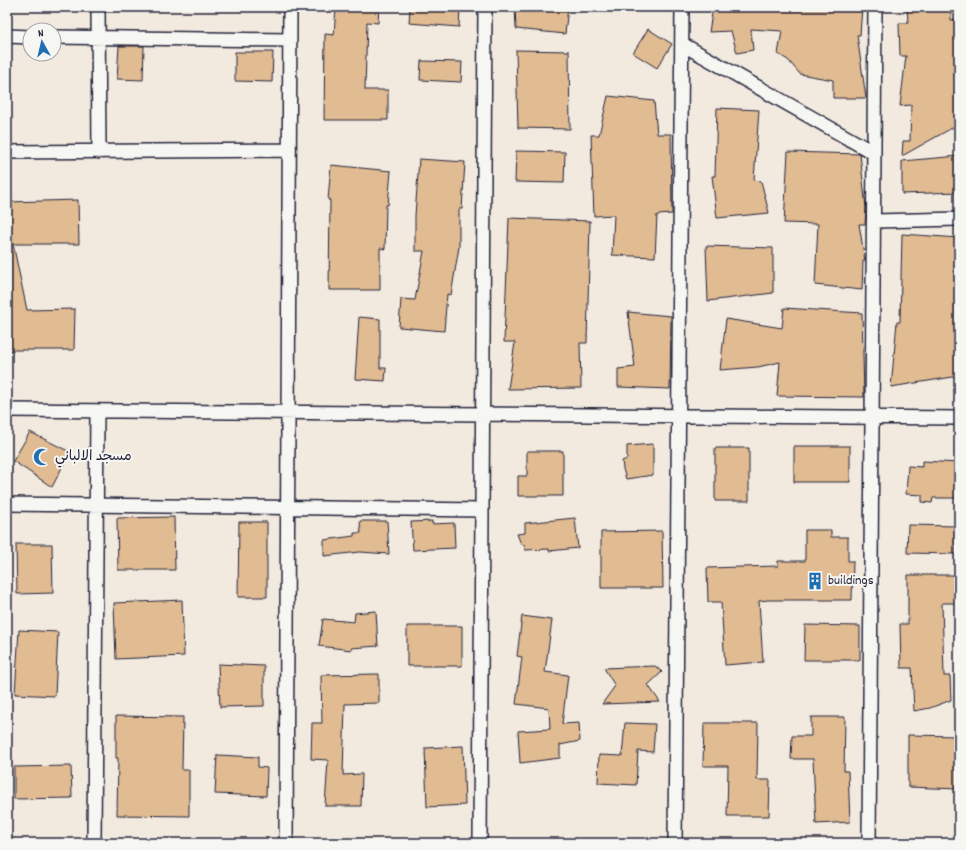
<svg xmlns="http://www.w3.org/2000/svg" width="966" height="850" font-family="Dekko,'Playpen Sans Arabic',sans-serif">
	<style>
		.building { fill: #e1bb92; stroke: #22223b }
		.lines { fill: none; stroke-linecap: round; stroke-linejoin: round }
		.street-casing { stroke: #22223b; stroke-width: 16 }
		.street { stroke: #f6f6f2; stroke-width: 13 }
		.labels { text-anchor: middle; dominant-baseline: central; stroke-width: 4; stroke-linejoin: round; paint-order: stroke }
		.poi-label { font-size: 14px; fill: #22223b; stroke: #f6f6f2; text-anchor: start }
	</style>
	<rect width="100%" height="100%" fill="#f2eadf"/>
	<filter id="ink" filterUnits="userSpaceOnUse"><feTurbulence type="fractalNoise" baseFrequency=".025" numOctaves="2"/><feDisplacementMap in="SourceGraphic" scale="8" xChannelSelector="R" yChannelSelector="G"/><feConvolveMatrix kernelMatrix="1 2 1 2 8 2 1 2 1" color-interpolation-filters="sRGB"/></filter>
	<g filter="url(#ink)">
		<path class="building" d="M 336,7 L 379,7 L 378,23 L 367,22 L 365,90 L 388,90 L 388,120 L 324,120 L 325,34 L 334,35 Z
			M 410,7 L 460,7 L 459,27 L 409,23 Z
			M 515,7 L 568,7 L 565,34 L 516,29 Z
			M 713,7 L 862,7 L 860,35 L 857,35 L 866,98 L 833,98 L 833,80 L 800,74 L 788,60 L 778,54 L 782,31 L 751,29 L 753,50 L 737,53 L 731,31 L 709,32 Z
			M 907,7 L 951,7 L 951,20 L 959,19 L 959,124 L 902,156 L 903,141 L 910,141 L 911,105 L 900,106 L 906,56 L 900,56 L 899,23 L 908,23 Z
			M 648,29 L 672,44 L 657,68 L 633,53 Z
			M 119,46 L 144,46 L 143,80 L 117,79 Z
			M 516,50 L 569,51 L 570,129 L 518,128 Z
			M 235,52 L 273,52 L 272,82 L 235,81 Z
			M 421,61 L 462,62 L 461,82 L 420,80 Z
			M 608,96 L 654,101 L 657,134 L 671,134 L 672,214 L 657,215 L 655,257 L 612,255 L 614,215 L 594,216 L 591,135 L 599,135 Z
			M 717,108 L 759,110 L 754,180 L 761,181 L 769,213 L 717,218 L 712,176 L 715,176 Z
			M 516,151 L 565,152 L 564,183 L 515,182 Z
			M 788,152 L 860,154 L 866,208 L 865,224 L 859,224 L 865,261 L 863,261 L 862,290 L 815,285 L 818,224 L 784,223 Z
			M 959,156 L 959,192 L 902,194 L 902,161 Z
			M 419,159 L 465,162 L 462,209 L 459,209 L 459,247 L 451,295 L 447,294 L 444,331 L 399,327 L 401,299 L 415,300 L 424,251 L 415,251 L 415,216 Z
			M 331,165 L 391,171 L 388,205 L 386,205 L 385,249 L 380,248 L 380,290 L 329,290 L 330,200 L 328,200 Z
			M 78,200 L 79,244 L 13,244 L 27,310 L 75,309 L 74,350 L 7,350 L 7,202 Z
			M 509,218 L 590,221 L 587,343 L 580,343 L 581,388 L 508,389 L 515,342 L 504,342 Z
			M 902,234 L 959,238 L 959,376 L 891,387 L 897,322 L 900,322 Z
			M 706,246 L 773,248 L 773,293 L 708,301 Z
			M 784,308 L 862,313 L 864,397 L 777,396 L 780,362 L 758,367 L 720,370 L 726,319 L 782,328 Z
			M 628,312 L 671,316 L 670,389 L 618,387 L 618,369 L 635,367 Z
			M 359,317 L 380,319 L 380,368 L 386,368 L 385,381 L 355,379 Z
			M 30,432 L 70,452 L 52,487 L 13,461 Z
			M 653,444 L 653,475 L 626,479 L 623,469 L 622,461 L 627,459 L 627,446 Z
			M 794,446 L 850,446 L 850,482 L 794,482 Z
			M 715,448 L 749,448 L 749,501 L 715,501 Z
			M 527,451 L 563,451 L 563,496 L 518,496 L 518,476 L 527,476 Z
			M 922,461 L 959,463 L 959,498 L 933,498 L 932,503 L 922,502 L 922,495 L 906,494 L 908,466 L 922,467 Z
			M 174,517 L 175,570 L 118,570 L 117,518 Z
			M 575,518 L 578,548 L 549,551 L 549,549 L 525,550 L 525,545 L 521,544 L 517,534 L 525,533 L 525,523 Z
			M 360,521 L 387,521 L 389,554 L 360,552 L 324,556 L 324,540 L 354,536 L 354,533 L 361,533 Z
			M 432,521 L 432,524 L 454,523 L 455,548 L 413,550 L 411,522 Z
			M 239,522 L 267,522 L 267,597 L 238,597 Z
			M 908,525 L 957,526 L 956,554 L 907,553 Z
			M 805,530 L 831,530 L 831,537 L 848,537 L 848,561 L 853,561 L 852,600 L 768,600 L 759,601 L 763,662 L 725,665 L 721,602 L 708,602 L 707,568 L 778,566 L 778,561 L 805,561 Z
			M 662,531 L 663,588 L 601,588 L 601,532 Z
			M 16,544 L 52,544 L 53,593 L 17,594 Z
			M 908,575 L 956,575 L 956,603 L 942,603 L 944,676 L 950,676 L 951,700 L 930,708 L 914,711 L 912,668 L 901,668 L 900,624 L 908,624 Z
			M 182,600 L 184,656 L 116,659 L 114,603 Z
			M 376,611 L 378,646 L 351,648 L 351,650 L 319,646 L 323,619 L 354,622 L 355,613 Z
			M 522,616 L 552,620 L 545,672 L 568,675 L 562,724 L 579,723 L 580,741 L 560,745 L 560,758 L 520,763 L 518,731 L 550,729 L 549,708 L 516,704 L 522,657 L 517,656 Z
			M 805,625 L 860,626 L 860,660 L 804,660 Z
			M 407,626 L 462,626 L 462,666 L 407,666 Z
			M 19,630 L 58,632 L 55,696 L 15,694 Z
			M 218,664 L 264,666 L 264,706 L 220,707 Z
			M 655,666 L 662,672 L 648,685 L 660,702 L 602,704 L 615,686 L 604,668 Z
			M 379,674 L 379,703 L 345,704 L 343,775 L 362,774 L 361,806 L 325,806 L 328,760 L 311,759 L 312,723 L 322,723 L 321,675 Z
			M 116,716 L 183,717 L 182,770 L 189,770 L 189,816 L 117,815 L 118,758 L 116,758 Z
			M 811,717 L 845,717 L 844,771 L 848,771 L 850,822 L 816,824 L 813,759 L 791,759 L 792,736 L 811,736 Z
			M 625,723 L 655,724 L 653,752 L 638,751 L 636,785 L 598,783 L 599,755 L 622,756 Z
			M 704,723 L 758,723 L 757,780 L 770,780 L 769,816 L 727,816 L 728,766 L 703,766 Z
			M 908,735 L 959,736 L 959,784 L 957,783 L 958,789 L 908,787 Z
			M 463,746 L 465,805 L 427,807 L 425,748 Z
			M 217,755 L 258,757 L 258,767 L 267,768 L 266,796 L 215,794 Z
			M 71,766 L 72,798 L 14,799 L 14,767 Z"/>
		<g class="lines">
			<g class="street-casing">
				<path id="street" d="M 98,7 L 99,152
					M 7,36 L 30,37
					M 54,37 L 290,40
					M 682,44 L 874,153
					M 7,152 L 289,150
					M 874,221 L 959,219
					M 7,410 L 959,418
					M 7,504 L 482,510
					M 94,843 L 97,411
					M 286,843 L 290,7
					M 480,843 L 485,7
					M 675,843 L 682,7
					M 869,843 L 875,7"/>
			</g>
			<use href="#street" class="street"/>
		</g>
	</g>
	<defs>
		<g id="mosque-bare" transform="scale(1.38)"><path d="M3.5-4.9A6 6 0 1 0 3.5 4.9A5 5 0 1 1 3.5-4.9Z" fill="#1f6fb2" stroke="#f6f6f2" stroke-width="2.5" paint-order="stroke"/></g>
		<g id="building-bare" transform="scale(1.38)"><path d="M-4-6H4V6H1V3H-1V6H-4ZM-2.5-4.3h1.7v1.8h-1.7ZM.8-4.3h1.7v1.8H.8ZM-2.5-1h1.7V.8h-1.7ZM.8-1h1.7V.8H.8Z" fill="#1f6fb2" stroke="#f6f6f2" stroke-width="2.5" paint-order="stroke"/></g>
	</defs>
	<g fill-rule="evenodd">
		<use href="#mosque-bare" x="42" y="457"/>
		<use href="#building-bare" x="815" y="581"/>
	</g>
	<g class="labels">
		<g class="poi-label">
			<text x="55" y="457">مسجد الالباني</text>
			<text x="828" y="581">buildings</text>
		</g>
	</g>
	<rect width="966" height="850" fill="none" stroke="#f6f6f2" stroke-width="24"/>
	<rect x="12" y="12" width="942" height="826" fill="none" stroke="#22223b" stroke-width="1.5" filter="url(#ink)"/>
	<g transform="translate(42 42) rotate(352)"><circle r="19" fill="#f6f6f2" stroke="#a1a1a9"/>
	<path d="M0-3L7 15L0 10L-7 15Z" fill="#1f6fb2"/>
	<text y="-6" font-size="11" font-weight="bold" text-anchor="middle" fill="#22223b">N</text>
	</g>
</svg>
